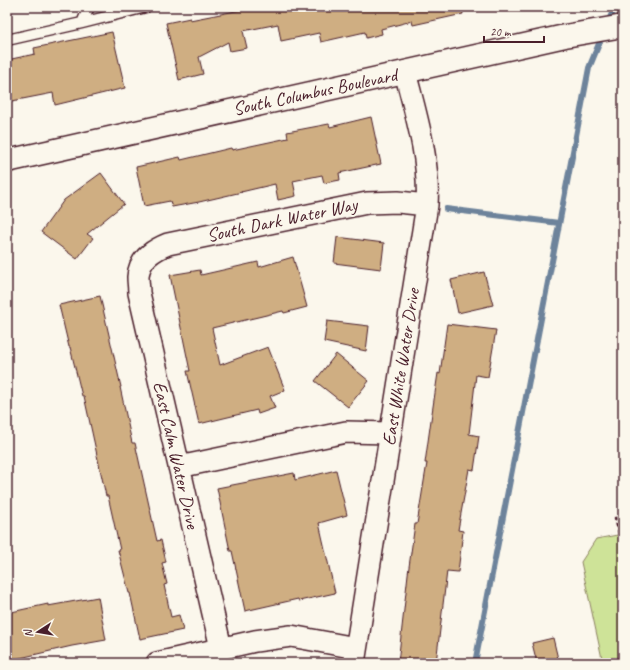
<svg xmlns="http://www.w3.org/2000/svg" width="630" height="670" font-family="Caveat,sans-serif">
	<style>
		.green { fill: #cee398; stroke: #8c8162 }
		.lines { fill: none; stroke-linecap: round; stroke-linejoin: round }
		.stream { stroke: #6d839b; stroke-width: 6 }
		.building { fill: #cfae82; stroke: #4a1f2b }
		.service-casing { stroke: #4a1f2b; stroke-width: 13 }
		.minor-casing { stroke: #4a1f2b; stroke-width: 24 }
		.tertiary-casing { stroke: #4a1f2b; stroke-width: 25 }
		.path { stroke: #4a1f2b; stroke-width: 2.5; stroke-dasharray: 4 3; stroke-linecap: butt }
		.service { stroke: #fbf7ec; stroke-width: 10 }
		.minor { stroke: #fbf7ec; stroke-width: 21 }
		.tertiary { stroke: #fbf7ec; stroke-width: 22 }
		.labels { text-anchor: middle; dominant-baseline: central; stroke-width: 3.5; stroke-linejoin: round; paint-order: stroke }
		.street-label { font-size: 19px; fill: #4a1f2b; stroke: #fbf7ec }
	</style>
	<rect width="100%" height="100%" fill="#fbf7ec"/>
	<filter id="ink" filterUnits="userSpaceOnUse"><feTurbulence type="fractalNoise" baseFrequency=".025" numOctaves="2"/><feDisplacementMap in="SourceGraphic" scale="8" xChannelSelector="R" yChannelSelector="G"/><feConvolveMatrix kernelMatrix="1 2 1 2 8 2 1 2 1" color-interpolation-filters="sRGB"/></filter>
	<g filter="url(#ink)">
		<path class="green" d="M 623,534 L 623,663 L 603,663 L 581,562 L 596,539 Z"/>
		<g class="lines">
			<path class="stream" d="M 607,24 L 615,7
				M 446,209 L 559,223
				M 475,663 L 589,68 L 603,34"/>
		</g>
		<path class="building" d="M 256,7 L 462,7 L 463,14 L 413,25 L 412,21 L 381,29 L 382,34 L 366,38 L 365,32 L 321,42 L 319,33 L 281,41 L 278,24 L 243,31 L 247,48 L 230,51 L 228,42 L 199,57 L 203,74 L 179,80 L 166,23 L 190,18 L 190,20 Z
			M 112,32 L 125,88 L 55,105 L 53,93 L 7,102 L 7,60 L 35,54 L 34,48 Z
			M 371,117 L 381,164 L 339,173 L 340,180 L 324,183 L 322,175 L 293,181 L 296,196 L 278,200 L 275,184 L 241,192 L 242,192 L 199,202 L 172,207 L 170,201 L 144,206 L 136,167 L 180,157 L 181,160 L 231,148 L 232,150 L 288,138 L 287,132 L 329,124 L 330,127 Z
			M 101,173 L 124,204 L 87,234 L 93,238 L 77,259 L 41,232 L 64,200 Z
			M 337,237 L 384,243 L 381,269 L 334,263 Z
			M 293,257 L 307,307 L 284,313 L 283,311 L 212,328 L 220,365 L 268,347 L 285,390 L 270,396 L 275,408 L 258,414 L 257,410 L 199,424 L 187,371 L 190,371 L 170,275 L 200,270 L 201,275 L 258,262 L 259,267 Z
			M 484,272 L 493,305 L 458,313 L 451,280 Z
			M 100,296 L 121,387 L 120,387 L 132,443 L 135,443 L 157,541 L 161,540 L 166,562 L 162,563 L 167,584 L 164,585 L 171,617 L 179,615 L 183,630 L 140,639 L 130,593 L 129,593 L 118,550 L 120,550 L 108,496 L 106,496 L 84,396 L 82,396 L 70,347 L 69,347 L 59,305 Z
			M 327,321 L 369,326 L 366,351 L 324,342 Z
			M 447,324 L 496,330 L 488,377 L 476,375 L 469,434 L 479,436 L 474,470 L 469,469 L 458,530 L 463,531 L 458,572 L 447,571 L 436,663 L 398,663 L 408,574 L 415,524 L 417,524 L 427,463 L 425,463 L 431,420 L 438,373 L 440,374 Z
			M 336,354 L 369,381 L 348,407 L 315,381 Z
			M 336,470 L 347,515 L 319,523 L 335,593 L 299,601 L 298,599 L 245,611 L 232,551 L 230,551 L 217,488 L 294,473 L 295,480 Z
			M 98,597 L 106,640 L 72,646 L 7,661 L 7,613 L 48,604 L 48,606 Z
			M 553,638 L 559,663 L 537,663 L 532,643 Z"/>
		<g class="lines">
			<g class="service-casing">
				<path id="service" d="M 82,23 L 89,7
					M 7,40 L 82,23 L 146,7"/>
			</g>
			<g class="minor-casing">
				<path id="minor" d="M 179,467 L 346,432 L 390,433
					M 221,648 L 139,293 C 139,288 138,282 138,277 C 139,259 153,250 168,244 L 367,203 L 398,202 L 427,205
					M 157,663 L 255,641 L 291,636 L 356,648
					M 354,663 L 427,205 C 430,160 416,115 405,72"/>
			</g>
			<g class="tertiary-casing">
				<path id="tertiary" d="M 7,161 L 565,36 L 623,26"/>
			</g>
			<path class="path" d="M 619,534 L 615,518 L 623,517"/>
			<use href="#service" class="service"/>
			<use href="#minor" class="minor"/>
			<use href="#tertiary" class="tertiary"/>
		</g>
	</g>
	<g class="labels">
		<g class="street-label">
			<text transform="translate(315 92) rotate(-12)">South Columbus Boulevard</text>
			<text transform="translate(282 220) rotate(-12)">South Dark Water Way</text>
			<text transform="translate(401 367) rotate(-81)">East White Water Drive</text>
			<text transform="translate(176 455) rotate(77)">East Calm Water Drive</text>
		</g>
	</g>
	<rect width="630" height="670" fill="none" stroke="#fbf7ec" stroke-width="24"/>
	<rect x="12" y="12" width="606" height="646" fill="none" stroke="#4a1f2b" stroke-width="1.5" filter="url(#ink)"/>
	<g transform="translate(38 632) rotate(258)" stroke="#fbf7ec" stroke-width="3" paint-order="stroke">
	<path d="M0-3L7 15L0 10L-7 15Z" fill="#4a1f2b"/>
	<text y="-6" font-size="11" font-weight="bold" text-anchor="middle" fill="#4a1f2b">N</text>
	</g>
	<path d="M484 36v6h60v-6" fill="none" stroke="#4a1f2b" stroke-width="2"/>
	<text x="490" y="36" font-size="12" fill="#4a1f2b" stroke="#fbf7ec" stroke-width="3" paint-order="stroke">20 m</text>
</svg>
